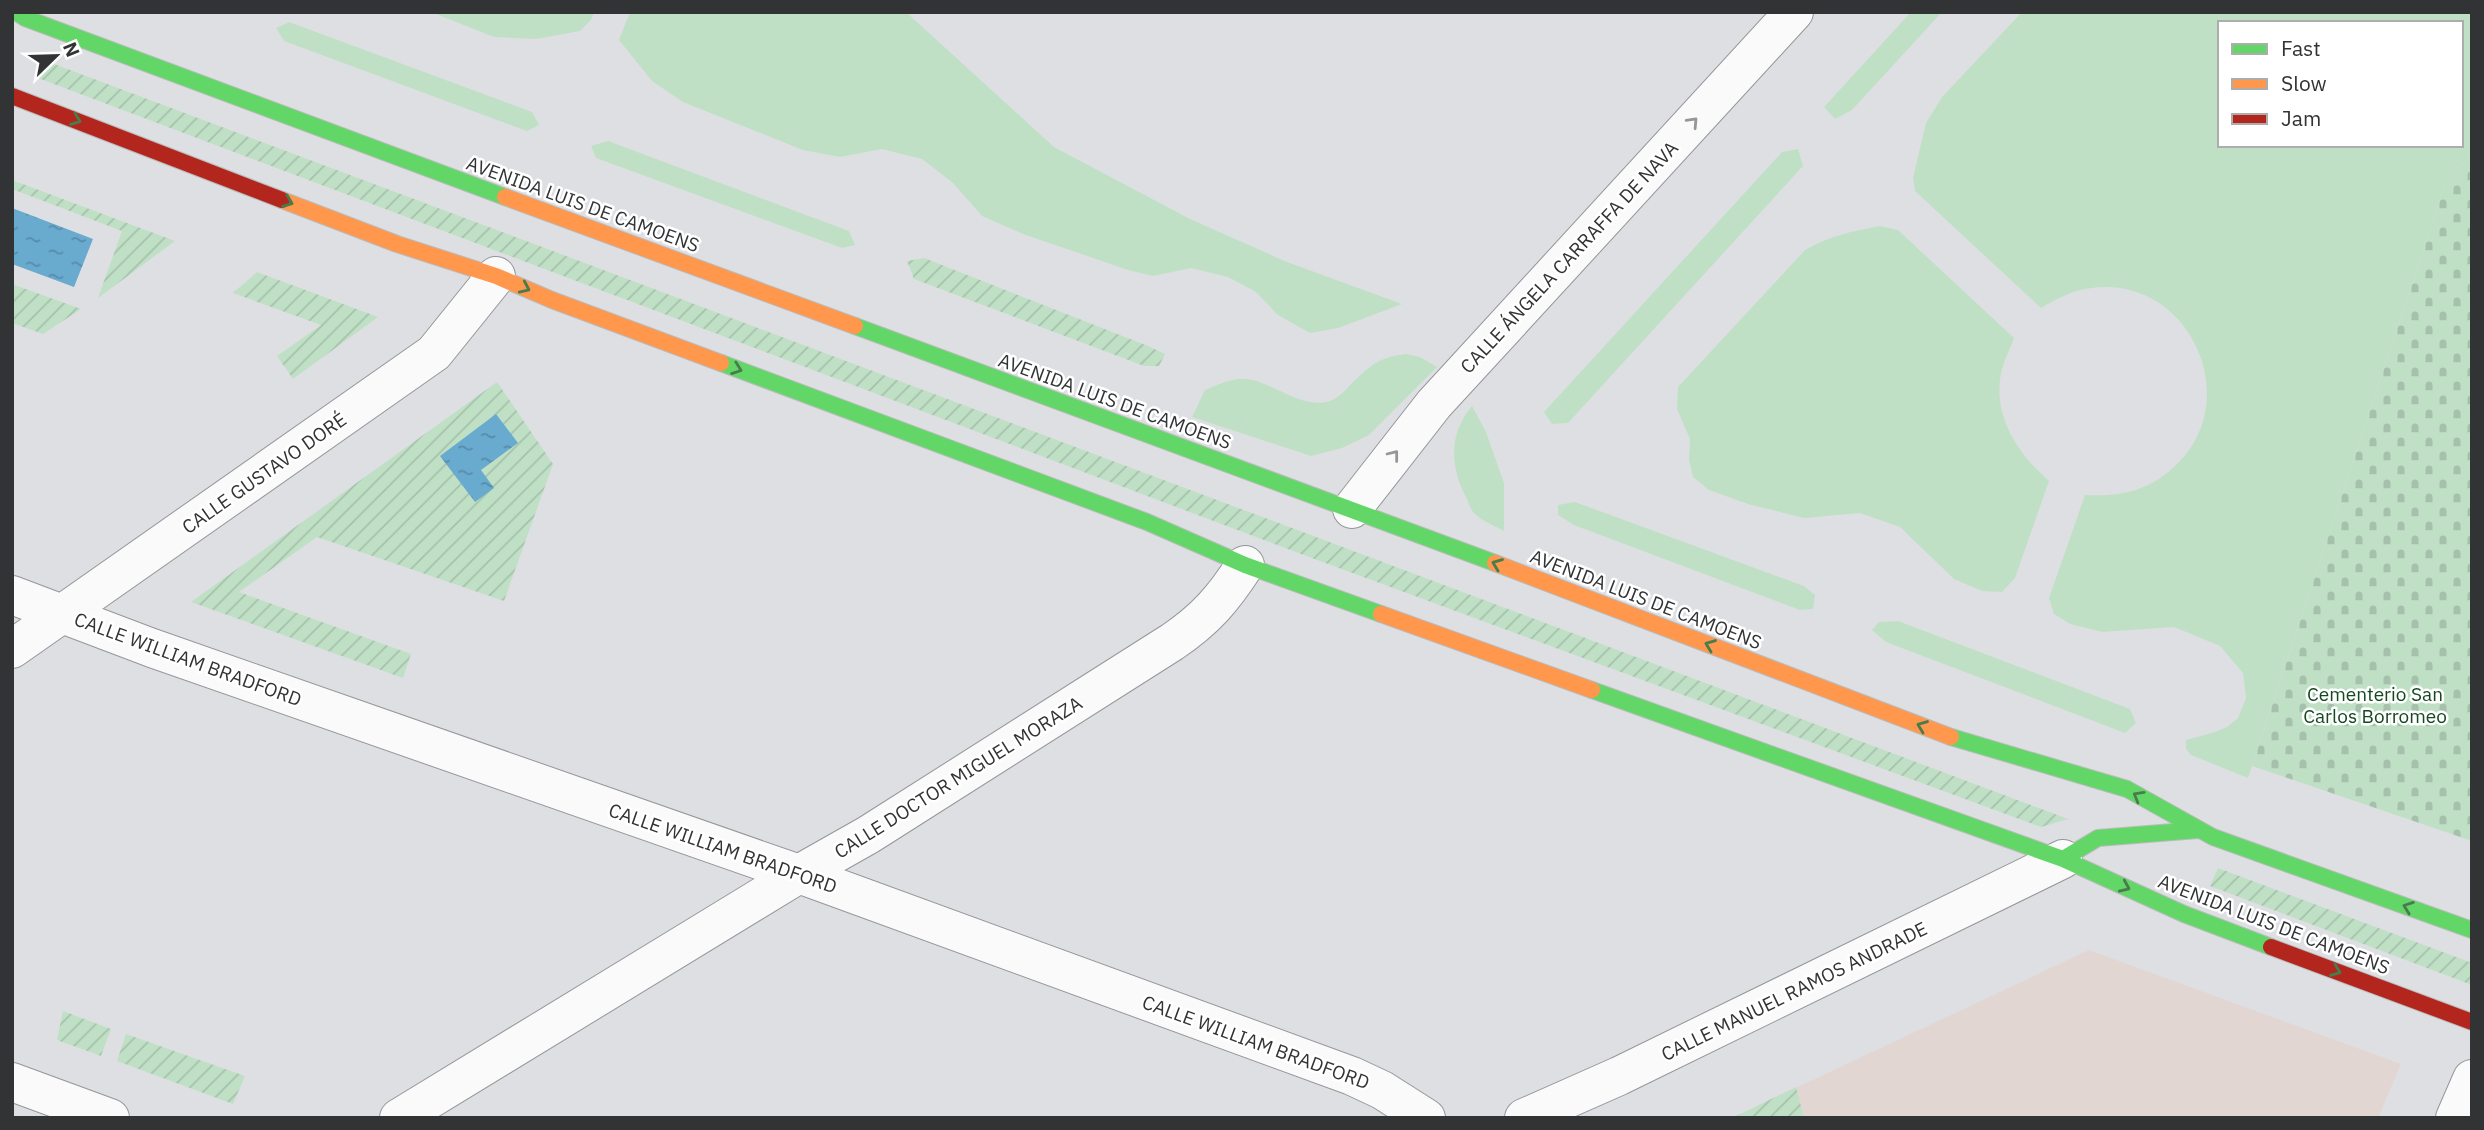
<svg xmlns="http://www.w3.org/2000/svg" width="2484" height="1130" font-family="'IBM Plex Sans',sans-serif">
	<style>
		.education { fill: #e2d6d2 }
		.grass { fill: #c0e0c6; fill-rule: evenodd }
		.cemetery { fill: url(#cemetery-stones) }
		.garden { fill: url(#garden-furrows) }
		.water { fill: url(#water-ripples) }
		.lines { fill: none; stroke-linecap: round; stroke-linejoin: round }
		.street-casing { stroke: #959699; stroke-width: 40 }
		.fast-casing { stroke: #bbbcbd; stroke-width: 18 }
		.slow-casing { stroke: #bbbcbd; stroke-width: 18 }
		.jam-casing { stroke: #bbbcbd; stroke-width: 18 }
		.street { stroke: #fafafb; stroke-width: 38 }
		.fast { stroke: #63d668; stroke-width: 16 }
		.slow { stroke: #ff974d; stroke-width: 16 }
		.jam { stroke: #b3261e; stroke-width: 16 }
		.oneway { stroke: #487c4c }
		.oneway2 { stroke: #969698 }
		.labels { text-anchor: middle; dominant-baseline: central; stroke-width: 5; stroke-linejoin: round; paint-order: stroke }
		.street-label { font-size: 19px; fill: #323335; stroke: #fff }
		.park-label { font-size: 19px; fill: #134820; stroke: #fff }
	</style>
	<defs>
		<pattern id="cemetery-stones" width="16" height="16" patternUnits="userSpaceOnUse" patternTransform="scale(1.75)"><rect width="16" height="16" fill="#c0e0c6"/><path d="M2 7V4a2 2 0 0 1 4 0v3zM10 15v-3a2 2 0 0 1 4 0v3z" fill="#a5c1ab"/></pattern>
		<pattern id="garden-furrows" width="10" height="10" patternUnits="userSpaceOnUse" patternTransform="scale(1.75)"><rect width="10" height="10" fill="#c0e0c6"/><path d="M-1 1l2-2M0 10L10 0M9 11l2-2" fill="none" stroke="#a5c1ab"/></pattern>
		<pattern id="water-ripples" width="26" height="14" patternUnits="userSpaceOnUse" patternTransform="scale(1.75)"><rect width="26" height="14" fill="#69aacf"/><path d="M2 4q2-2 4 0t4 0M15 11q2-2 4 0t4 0" fill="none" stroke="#578ba9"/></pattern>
	</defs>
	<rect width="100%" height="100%" fill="#dedfe3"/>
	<path class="education" d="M 2089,950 L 2401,1064 L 2378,1118 L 1732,1118 Z"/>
	<path class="grass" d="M 431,12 L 594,12 L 591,20 L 580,31 L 536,39 L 494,37 Z
		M 630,12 L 906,12 L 1054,147 L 1190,219 L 1287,262 L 1402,304 L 1338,328 L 1310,333 L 1278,315 L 1256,292 L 1228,277 L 1191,268 L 1153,276 L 1128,270 L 1023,234 L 982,216 L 953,183 L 922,159 L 882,149 L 840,157 L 803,150 L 683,102 L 652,81 L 619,40 Z
		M 1911,12 L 1942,12 L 1852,110 L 1835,119 L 1824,107 Z
		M 2022,12 L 2472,12 L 2472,155 L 2447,179 L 2248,778 L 2191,755 L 2186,749 L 2186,740 L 2215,732 L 2227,727 L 2238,718 L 2246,698 L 2243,673 L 2220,646 L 2174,627 L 2102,632 L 2070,624 L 2054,614 L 2049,598 L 2085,495 C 2120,497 2148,491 2174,467 C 2249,399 2186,269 2085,289 C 2069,292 2055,300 2041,308 L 1915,191 L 1913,178 L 1926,123 L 1942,97 ZM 2220,23 L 2461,23 L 2461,145 L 2220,145 Z
		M 289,22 L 532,112 L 539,125 L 527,131 L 284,41 L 276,28 Z
		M 608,141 L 849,231 L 855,245 L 842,248 L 596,158 L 591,146 Z
		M 1798,149 L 1803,166 L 1568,423 L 1552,424 L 1544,412 L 1782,152 Z
		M 1880,226 L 1898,230 L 2014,338 C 2010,348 2005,359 2002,369 C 1991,414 2017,453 2049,481 L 2015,578 L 2002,592 L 1982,591 L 1954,579 L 1900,527 L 1860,513 L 1804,518 L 1748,504 L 1709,490 L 1693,477 L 1689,460 L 1690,439 L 1677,409 L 1678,387 L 1805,250 C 1829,236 1853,231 1880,226 Z
		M 1406,354 L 1420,357 L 1437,367 L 1369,435 L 1342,448 L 1311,456 L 1192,417 L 1205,390 C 1217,385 1233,377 1247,379 C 1273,382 1302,410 1330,401 C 1338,398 1345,391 1351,384 C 1370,366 1378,357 1406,354 Z
		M 1472,406 L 1486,432 L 1504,483 L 1504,531 C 1495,526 1482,521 1475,514 C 1471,511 1469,504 1467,499 C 1450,468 1448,434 1472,406 Z
		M 1575,502 L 1804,586 L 1815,595 L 1813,609 L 1800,610 L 1574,525 L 1558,515 L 1558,505 Z
		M 1898,621 L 2130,709 L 2136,723 L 2125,733 L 1886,642 L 1872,630 L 1879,622 Z"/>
	<path class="cemetery" d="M 2472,155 L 2472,841 L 2252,766 L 2447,179 Z"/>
	<path class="garden" d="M 46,61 L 2068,819 L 2041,827 L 1301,554 L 38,78 Z
		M 12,180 L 175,241 L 98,298 L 122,231 L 12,189 Z
		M 924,258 L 1148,346 L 1165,354 L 1159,366 L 1144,366 L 914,279 L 907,261 Z
		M 257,272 L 378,317 L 293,379 L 277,356 L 321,325 L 233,293 Z
		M 12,284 L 81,309 L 43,334 L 12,323 Z
		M 497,382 L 553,464 L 504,601 L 317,537 L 239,592 L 411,654 L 403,678 L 191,602 Z
		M 2218,868 L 2472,963 L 2472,985 L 2210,886 Z
		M 63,1011 L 111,1029 L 101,1056 L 57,1040 Z
		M 126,1034 L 245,1076 L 233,1104 L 117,1061 Z
		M 1796,1087 L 1804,1118 L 1732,1118 Z"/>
	<path class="water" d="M 12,208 L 93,239 L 74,287 L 12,264 Z
		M 496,414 L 518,443 L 481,470 L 494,488 L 475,502 L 440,456 Z"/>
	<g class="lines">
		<g class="street-casing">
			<path id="street" d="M 1352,509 L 1434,404 L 1794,12
				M 12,595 L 152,648 L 799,874 L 1352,1076 L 1382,1090 L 1426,1118
				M 12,649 L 434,353 L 496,276
				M 12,1082 L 110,1118
				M 399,1118 L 799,874 L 868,835 L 1172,642 C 1206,619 1223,599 1245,565
				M 1524,1118 L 1619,1076 L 2063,859
				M 2455,1118 L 2472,1079"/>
		</g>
		<g class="fast-casing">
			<path id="fast" d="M 16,12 L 25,18 L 505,197
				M 855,326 L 1495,563
				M 721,363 L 1147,522 L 1245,565 L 1381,614
				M 1592,690 L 2063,859 L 2184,914 L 2271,947
				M 1951,737 L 2127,789 L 2213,837 L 2472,930
				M 2063,859 L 2098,838 L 2198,830"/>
		</g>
		<g class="slow-casing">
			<path id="slow" d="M 505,197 L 855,326
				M 282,200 L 397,244 L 496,276 L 552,300 L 721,363
				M 1495,563 L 1951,737
				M 1381,614 L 1592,690"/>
		</g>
		<g class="jam-casing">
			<path id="jam" d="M 12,96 L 282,200
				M 2271,947 L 2472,1022"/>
		</g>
		<use href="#street" class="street"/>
		<use href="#fast" class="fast"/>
		<use href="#slow" class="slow"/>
		<use href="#jam" class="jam"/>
	</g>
	<defs><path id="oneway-chevron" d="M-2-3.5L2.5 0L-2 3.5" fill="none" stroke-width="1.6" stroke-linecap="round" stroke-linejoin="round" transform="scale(1.75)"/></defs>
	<g class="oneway">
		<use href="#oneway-chevron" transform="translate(76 120) rotate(21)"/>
		<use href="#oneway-chevron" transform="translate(288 202) rotate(21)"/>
		<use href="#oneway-chevron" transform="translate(525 288) rotate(24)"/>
		<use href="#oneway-chevron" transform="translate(737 369) rotate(20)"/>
		<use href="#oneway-chevron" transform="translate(1497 564) rotate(-159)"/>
		<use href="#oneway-chevron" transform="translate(1710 645) rotate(-159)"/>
		<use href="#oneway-chevron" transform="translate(1922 726) rotate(-159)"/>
		<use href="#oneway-chevron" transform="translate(2138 796) rotate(-150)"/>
		<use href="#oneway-chevron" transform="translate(2125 887) rotate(24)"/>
		<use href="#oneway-chevron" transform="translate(2408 907) rotate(-160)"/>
		<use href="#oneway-chevron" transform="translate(2336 971) rotate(21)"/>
	</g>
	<g class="oneway2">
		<use href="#oneway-chevron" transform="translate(1693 122) rotate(-47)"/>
		<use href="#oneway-chevron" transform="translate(1394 455) rotate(-52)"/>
	</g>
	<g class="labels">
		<g class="street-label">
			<text transform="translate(583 204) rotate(20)">AVENIDA LUIS DE CAMOENS</text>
			<text transform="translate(1569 257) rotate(-47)">CALLE ÁNGELA CARRAFFA DE NAVA</text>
			<text transform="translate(1115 401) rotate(20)">AVENIDA LUIS DE CAMOENS</text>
			<text transform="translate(264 473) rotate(-35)">CALLE GUSTAVO DORÉ</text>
			<text transform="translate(1646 599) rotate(21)">AVENIDA LUIS DE CAMOENS</text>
			<text transform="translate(188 659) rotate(20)">CALLE WILLIAM BRADFORD</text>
			<text transform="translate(958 777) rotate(-32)">CALLE DOCTOR MIGUEL MORAZA</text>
			<text transform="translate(723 848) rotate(19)">CALLE WILLIAM BRADFORD</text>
			<text transform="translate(2274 924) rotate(21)">AVENIDA LUIS DE CAMOENS</text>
			<text transform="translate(1794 991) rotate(-26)">CALLE MANUEL RAMOS ANDRADE</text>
			<text transform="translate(1256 1042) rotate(20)">CALLE WILLIAM BRADFORD</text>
		</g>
		<g class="park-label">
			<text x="2375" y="694">Cementerio San<tspan x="2375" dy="22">Carlos Borromeo</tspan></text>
		</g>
	</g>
	<rect width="2484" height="1130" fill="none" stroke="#323335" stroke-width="28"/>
	<rect x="2218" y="21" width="245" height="126" fill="#ffffff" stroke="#adadae" stroke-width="2"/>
	<rect x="2232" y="44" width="35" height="10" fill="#63d668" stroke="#adadae" stroke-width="2"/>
	<text x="2281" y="56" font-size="21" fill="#323335">Fast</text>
	<rect x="2232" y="79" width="35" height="10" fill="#ff974d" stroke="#adadae" stroke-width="2"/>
	<text x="2281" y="91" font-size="21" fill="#323335">Slow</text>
	<rect x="2232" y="114" width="35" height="10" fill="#b3261e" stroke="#adadae" stroke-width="2"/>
	<text x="2281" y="126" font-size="21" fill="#323335">Jam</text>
	<g transform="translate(56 56) rotate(67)" stroke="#ffffff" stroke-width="5" paint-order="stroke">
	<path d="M0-5L12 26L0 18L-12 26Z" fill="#323335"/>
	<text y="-10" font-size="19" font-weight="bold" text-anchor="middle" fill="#323335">N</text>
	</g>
</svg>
